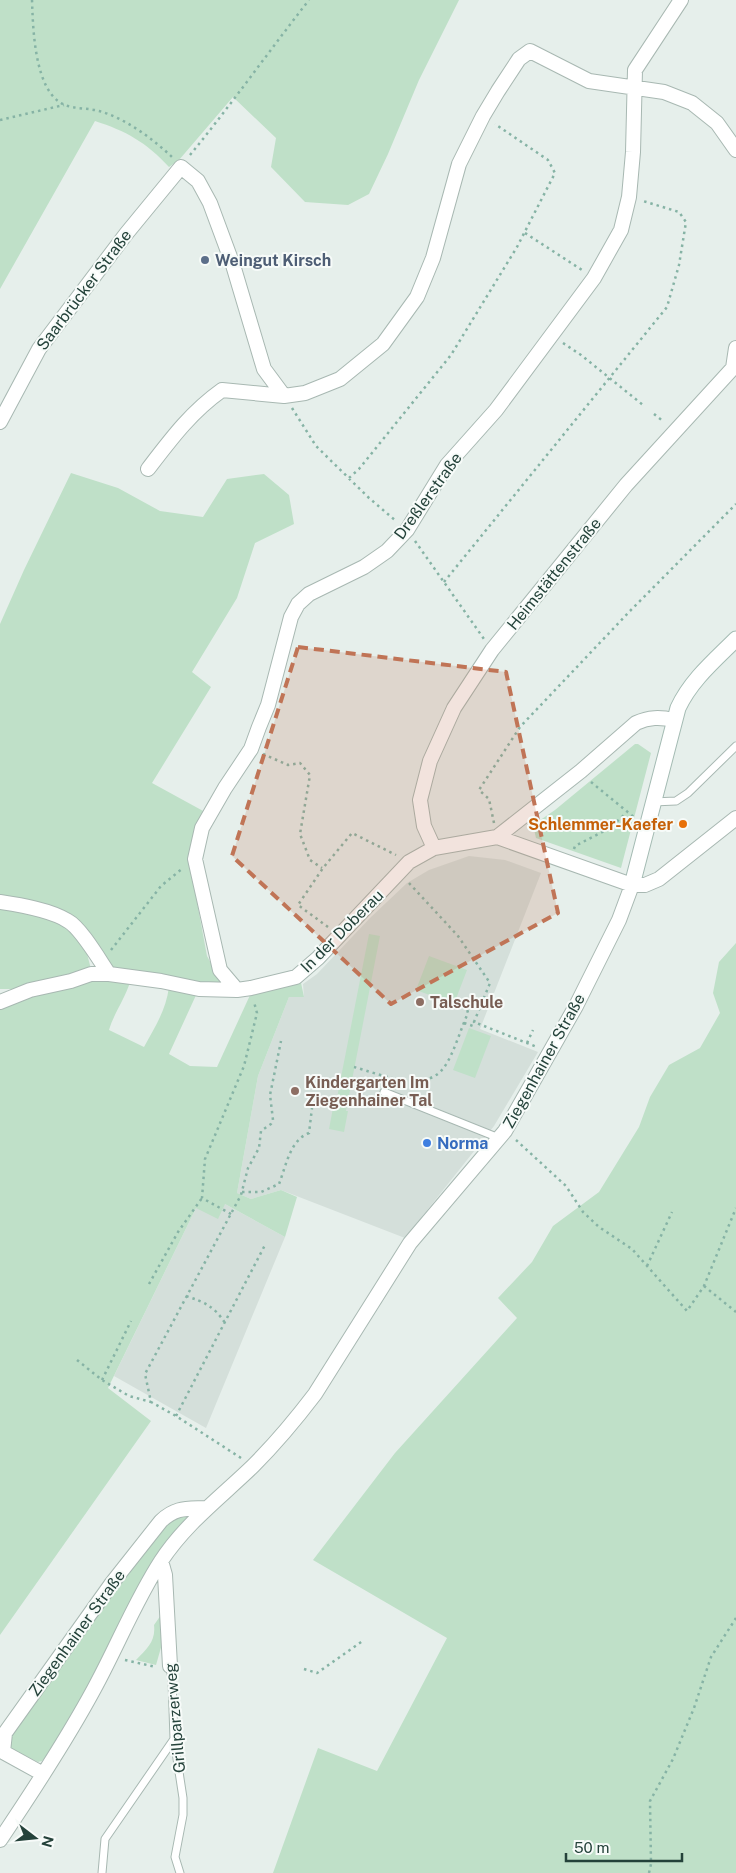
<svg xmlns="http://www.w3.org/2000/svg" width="736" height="1873" font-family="'Public Sans',sans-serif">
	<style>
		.built { fill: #d4dfda }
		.green { fill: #bfe0c8 }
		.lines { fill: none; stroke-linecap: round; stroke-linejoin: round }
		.lane-casing { stroke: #a8b8b2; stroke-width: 9 }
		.street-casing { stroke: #a8b8b2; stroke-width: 16 }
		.secondary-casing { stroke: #a4bbb3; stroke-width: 17 }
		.path { stroke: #86b3a5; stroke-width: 2.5; stroke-dasharray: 2.5 4; stroke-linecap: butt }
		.lane { stroke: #fff; stroke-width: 7 }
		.street { stroke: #fff; stroke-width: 14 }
		.secondary { stroke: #fff; stroke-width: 15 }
		.marked { fill: #c07456; fill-opacity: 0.2; stroke: #c07456; stroke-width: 4; stroke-dasharray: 10 6; stroke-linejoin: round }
		.service-dot { fill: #5c6f8a; stroke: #f7fbf9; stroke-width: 2 }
		.food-dot { fill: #e8710a; stroke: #f7fbf9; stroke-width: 2 }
		.education-dot { fill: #8d6e63; stroke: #f7fbf9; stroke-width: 2 }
		.shop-dot { fill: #3f7fe0; stroke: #f7fbf9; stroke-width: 2 }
		.labels { text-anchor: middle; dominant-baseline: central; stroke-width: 4; stroke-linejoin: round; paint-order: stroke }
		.service-label { font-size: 16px; font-weight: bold; fill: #4e5e75; stroke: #f7fbf9; text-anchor: start }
		.street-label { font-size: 16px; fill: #24423a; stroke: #f7fbf9 }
		.food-label { font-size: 16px; font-weight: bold; fill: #c56008; stroke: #f7fbf9; text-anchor: end }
		.education-label { font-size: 16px; font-weight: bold; fill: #785e54; stroke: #f7fbf9; text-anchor: start }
		.shop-label { font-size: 16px; font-weight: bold; fill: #366cbe; stroke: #f7fbf9; text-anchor: start }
	</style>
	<rect width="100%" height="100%" fill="#e6efeb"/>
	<path class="built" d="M 469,856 L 505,860 L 541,873 L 480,1029 L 538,1052 L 494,1126 L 405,1238 L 281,1190 L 251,1199 L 237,1193 L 258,1076 L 289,997 L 304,997 L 303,984 L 317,974 L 370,918 L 407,883 L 429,870 Z
		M 225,1204 L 285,1237 L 206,1428 L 114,1376 L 196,1208 Z"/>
	<path class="green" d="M 0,0 L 459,0 L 419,80 L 388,154 L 369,194 L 348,205 L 305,202 L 271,167 L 276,138 L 233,97 L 179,160 L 169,167 C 146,142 126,131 95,121 L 0,289 Z
		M 71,473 L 118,488 L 160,511 L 203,517 L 227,479 L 264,474 L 289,495 L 294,524 L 255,543 L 237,598 L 192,672 L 211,687 L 152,783 L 205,812 L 190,864 L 207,956 L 220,980 L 219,984 L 214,986 L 113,969 L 83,928 L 0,897 L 0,624 L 24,570 Z
		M 635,744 L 638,744 L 651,753 L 621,868 L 536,838 L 533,825 L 555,810 Z
		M 0,906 L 67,924 L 86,950 L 91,969 L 14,989 L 0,989 Z
		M 369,934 L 380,936 L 346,1111 L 348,1111 L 344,1132 L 329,1129 L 333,1108 L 335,1108 Z
		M 736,943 L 736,1873 L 273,1873 L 318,1748 L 377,1771 L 447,1638 L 313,1560 L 395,1453 L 517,1318 L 498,1298 L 532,1262 L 553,1226 L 599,1192 L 639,1127 L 650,1097 L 669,1065 L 700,1048 L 720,1013 L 713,993 L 719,962 Z
		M 429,956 L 467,970 L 454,1004 L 416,990 Z
		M 300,978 L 304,997 L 289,997 L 258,1076 L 237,1193 L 251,1199 L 281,1190 L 297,1197 L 285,1237 L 225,1204 L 218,1219 L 196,1208 L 108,1388 L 151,1421 L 0,1635 L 0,1006 L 91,979 L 130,982 C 125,999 114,1013 109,1030 L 144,1047 C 155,1027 166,1010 169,987 L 197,993 L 169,1054 L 190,1066 L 217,1067 L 251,993 C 270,993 284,987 300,978 Z
		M 469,1028 L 491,1036 L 475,1078 L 453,1070 Z
		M 190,1513 L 155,1559 L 84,1693 L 47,1755 L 42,1761 L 38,1762 L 11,1749 L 8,1745 L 9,1735 L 162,1524 Z
		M 161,1615 L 164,1637 L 156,1665 L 136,1660 C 147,1649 156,1641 154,1625 Z"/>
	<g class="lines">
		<g class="lane-casing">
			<path id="lane" d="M 653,802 L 676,801 L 688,793 L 736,746
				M 384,1092 L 499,1138
				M 170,1666 L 172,1680 L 174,1739 L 183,1798 L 183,1815 L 175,1857 L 180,1873
				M 102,1873 L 105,1839 L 174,1739"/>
		</g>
		<g class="street-casing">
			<path id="street" d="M 0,422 L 39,349 L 126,234 L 181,167 L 198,181 L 210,203 L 233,265 L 264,369 L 284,396
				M 148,469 C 171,439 191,412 222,390 L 284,396 L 305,393 L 340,379 L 383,344 L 417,297 L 433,258 L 459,164 L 483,116 L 498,91 L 519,59 L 530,51 L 589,81 L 664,92 L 692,103 L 717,123 L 736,150
				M 674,720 C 660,717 649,717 636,723 L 581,771 L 497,837 L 434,848 L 424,826 L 420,800 L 430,761 L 454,708 L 492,650 L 626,485 L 733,368 L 736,348
				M 497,837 L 632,885 L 645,885 L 659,879 L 736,818
				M 434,848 L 409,862 L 318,958 L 296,977 L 251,988 L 237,990 L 220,970 L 195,859 L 202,828 L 225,788 L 251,749 L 259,727 L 268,705 L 291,617 L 298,604 L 309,594 L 364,567 L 387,551 L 407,530 L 447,465 L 496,410 L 594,278 L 621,230 L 629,197 L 633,152 L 635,70 L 681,0
				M 0,902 C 20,905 51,910 68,921 C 81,928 100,961 109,974
				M 0,1002 L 30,990 L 71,981 L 91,974 L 109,974 L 161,981 L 199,989 L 237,990
				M 161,1561 L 165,1575 L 170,1666
				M 43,1774 L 3,1752 L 5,1733 L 112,1583 L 161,1521 C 176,1507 186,1509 206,1508
				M 0,1840 C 33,1791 66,1741 94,1689 C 117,1647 135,1601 161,1561 C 186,1523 221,1497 253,1466 C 275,1444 296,1419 315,1394 L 410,1243 L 505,1131 L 576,1006 L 619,920 L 632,885"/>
		</g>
		<g class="secondary-casing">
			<path id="secondary" d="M 632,885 L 678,708 C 691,680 715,660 736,639"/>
		</g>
		<path class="path" d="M 32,0 C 33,27 34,93 65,105 C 75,109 88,108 99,111 C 125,118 153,139 172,157
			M 0,120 L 64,105
			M 190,155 C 231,105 269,51 309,0
			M 525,233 L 582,270
			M 563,343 L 581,355 L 643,405
			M 292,408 L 316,446 L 369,498 L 396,521
			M 654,414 L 664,422
			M 349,478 L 359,469 L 451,355 L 517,247 L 555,173 L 548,160 L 495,124
			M 415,541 L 484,639
			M 444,582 L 667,307 L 679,265 L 686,222 L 679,212 L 643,201
			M 263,754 L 288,765 L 300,763 L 310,775 L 300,834 L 310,860 L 322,868
			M 591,782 L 635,818
			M 494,823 L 489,799 L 479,790 L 520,727 L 630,611 L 736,504
			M 574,849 L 575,846 L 610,828 L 627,812
			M 409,883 L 458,936 L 490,983 L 474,1022 L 537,1047
			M 328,927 L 298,905 L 323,868 L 352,833 L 396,855
			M 111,950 L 161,886 L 183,868
			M 464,1023 L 473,1026 L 474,1022
			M 527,1043 L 533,1030
			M 354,1067 C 380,1074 426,1095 445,1066 C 454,1053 461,1028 468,1013 L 467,1009 L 454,1004
			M 516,1140 L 566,1186 L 583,1212 L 599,1227 L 632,1249 L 687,1311 L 704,1286 L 736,1208
			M 242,1192 L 261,1192 L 279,1184 C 286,1166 290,1140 309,1133 L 312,1108
			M 231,1214 L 202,1198 L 205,1159 L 244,1066 L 257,1013 L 254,1002
			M 647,1266 L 672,1212
			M 149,1284 L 178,1232 L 202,1198
			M 704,1286 L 736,1312
			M 186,1296 C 204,1302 214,1306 225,1323
			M 77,1360 L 102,1380 L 129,1396 L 151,1402
			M 102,1380 L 131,1321
			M 176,1416 L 265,1245
			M 241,1458 L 176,1416 L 151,1402 L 145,1374 L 241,1195 L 248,1168 L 259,1148 L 261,1131 L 271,1124 L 273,1120 L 270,1095 L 281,1041
			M 125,1660 L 156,1667
			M 304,1669 L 317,1673 L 364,1640
			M 649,1873 L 651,1864 L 650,1801 L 673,1759 L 694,1708 L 711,1657 L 736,1618"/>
		<use href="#lane" class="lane"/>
		<use href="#street" class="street"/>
		<use href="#secondary" class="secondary"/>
	</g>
	<path class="marked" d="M 298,647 L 506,672 L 558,913 L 391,1004 L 232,856 Z"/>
	<circle class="service-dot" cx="205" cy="260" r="5"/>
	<circle class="food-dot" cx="683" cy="824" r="5"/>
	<g class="education-dot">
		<circle cx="420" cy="1002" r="5"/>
		<circle cx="295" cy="1091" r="5"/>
	</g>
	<circle class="shop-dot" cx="427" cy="1143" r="5"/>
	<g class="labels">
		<g class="service-label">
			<text x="215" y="260">Weingut Kirsch</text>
		</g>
		<g class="street-label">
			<text transform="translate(84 290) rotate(-53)">Saarbrücker Straße</text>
			<text transform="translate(428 496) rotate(-54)">Dreßlerstraße</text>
			<text transform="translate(554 574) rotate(-51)">Heimstättenstraße</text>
			<text transform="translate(342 931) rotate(-45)">In der Doberau</text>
			<text transform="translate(544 1061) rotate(-61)">Ziegenhainer Straße</text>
			<text transform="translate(77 1633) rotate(-54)">Ziegenhainer Straße</text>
			<text transform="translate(175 1718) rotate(-95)">Grillparzerweg</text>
		</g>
		<g class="food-label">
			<text x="673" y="824">Schlemmer-Kaefer</text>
		</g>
		<g class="education-label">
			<text x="430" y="1002">Talschule</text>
			<text x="305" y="1082">Kindergarten Im<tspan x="305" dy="18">Ziegenhainer Tal</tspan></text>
		</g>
		<g class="shop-label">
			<text x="437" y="1143">Norma</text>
		</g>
	</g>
	<g transform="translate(35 1838) rotate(106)" stroke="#f7fbf9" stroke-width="4" paint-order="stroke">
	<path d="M0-4L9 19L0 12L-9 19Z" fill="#24423a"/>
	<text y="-8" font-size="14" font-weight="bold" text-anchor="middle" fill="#24423a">N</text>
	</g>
	<path d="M566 1853v8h116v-8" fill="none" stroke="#24423a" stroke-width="2.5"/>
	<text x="574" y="1853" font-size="15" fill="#24423a" stroke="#f7fbf9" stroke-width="4" paint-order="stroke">50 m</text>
</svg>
